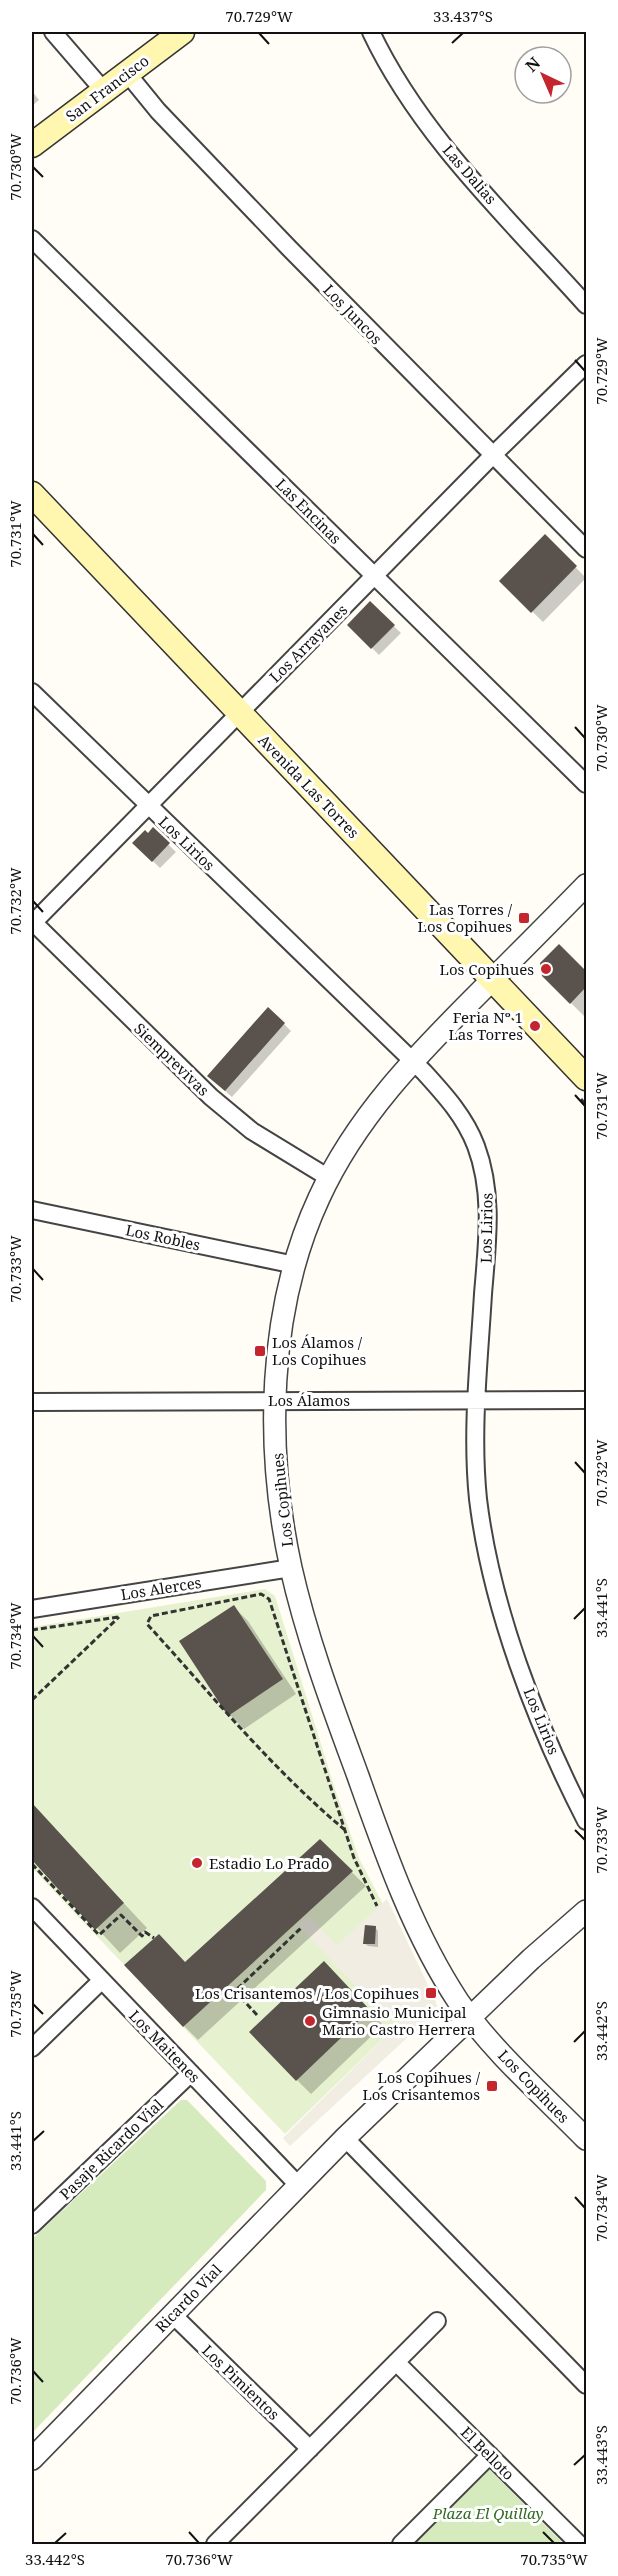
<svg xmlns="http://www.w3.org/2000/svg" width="618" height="2576" font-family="'Noto Serif',serif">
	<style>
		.green { fill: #d5ebbd }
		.pitch { fill: #e6f2cf }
		.plaza { fill: #f1ede2 }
		.shadow { fill: #0003 }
		.building { fill: #5a524d }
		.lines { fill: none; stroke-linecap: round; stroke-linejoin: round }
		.minor-casing { stroke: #444; stroke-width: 20 }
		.tertiary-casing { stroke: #444; stroke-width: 24 }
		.secondary-casing { stroke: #333; stroke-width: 27 }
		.path { stroke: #333; stroke-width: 3; stroke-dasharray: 6 3; stroke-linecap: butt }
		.minor { stroke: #fff; stroke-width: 16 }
		.tertiary { stroke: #fff; stroke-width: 21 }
		.secondary { stroke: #fff6b0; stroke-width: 24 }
		.ticks { fill: none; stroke: #111; stroke-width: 2 }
		.poi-dot { fill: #c4262e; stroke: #fff; stroke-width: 2 }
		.labels { text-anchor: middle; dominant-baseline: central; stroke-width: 6; stroke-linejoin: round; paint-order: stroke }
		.street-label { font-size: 15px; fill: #111; stroke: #fff }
		.poi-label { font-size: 15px; fill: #111; stroke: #fff; text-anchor: end }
		.park-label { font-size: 15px; font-style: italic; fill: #2f6b1f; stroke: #fff }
		.neatline { fill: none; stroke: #111; stroke-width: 2 }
		.ticks-label { font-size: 15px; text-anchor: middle; fill: #111 }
	</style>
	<rect width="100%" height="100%" fill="#fffdf5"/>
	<path class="green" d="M 181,2100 L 187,2100 L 266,2181 L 266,2190 L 32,2433 L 32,2239 Z
		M 488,2468 L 564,2544 L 412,2544 Z"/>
	<path class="pitch" d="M 265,1589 L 275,1596 L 336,1792 L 359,1858 L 387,1912 L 382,2004 L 400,2022 L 285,2134 L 32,1868 L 32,1627 Z"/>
	<path class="plaza" d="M 387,1899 L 435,2000 L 437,2006 L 435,2012 L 290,2146 L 283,2138 L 400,2022 L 386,2008 L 380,2013 L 376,2008 L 298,1925 L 309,1916 L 337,1945 Z"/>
	<path class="shadow" d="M 32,91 L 39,100 L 32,106 Z
		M 545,536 L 586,578 L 543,622 L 501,581 Z
		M 370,603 L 401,633 L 379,655 L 349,625 Z
		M 153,830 L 176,852 L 160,868 L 134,843 Z
		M 559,946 L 586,973 L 585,1017 L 543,975 Z
		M 284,1024 L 291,1031 L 232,1097 L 216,1083 Z
		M 234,1607 L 248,1621 L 296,1694 L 244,1729 L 230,1715 Z
		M 32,1805 L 147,1928 L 120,1953 L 32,1858 Z
		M 320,1841 L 366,1886 L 198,2040 L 184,2026 L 186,1964 Z
		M 375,1927 L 378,1931 L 378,1947 L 368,1946 L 364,1943 Z
		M 337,1977 L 383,2025 L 311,2094 L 297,2080 Z"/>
	<path class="building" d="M 545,534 L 577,566 L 531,613 L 499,581 Z
		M 370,601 L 395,625 L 371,649 L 347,625 Z
		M 153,827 L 170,843 L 152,862 L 132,843 L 145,830 L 148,833 Z
		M 559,944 L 586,971 L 586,987 L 570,1004 L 542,976 L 540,963 Z
		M 268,1007 L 285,1023 L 225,1091 L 207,1076 Z
		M 234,1605 L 283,1679 L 228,1716 L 179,1641 Z
		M 32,1803 L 124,1903 L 95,1930 L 32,1860 Z
		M 320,1839 L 353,1871 L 183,2027 L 124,1965 L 159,1934 L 185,1962 Z
		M 365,1925 L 376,1926 L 375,1944 L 363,1944 Z
		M 324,1961 L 370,2010 L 296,2081 L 249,2032 Z"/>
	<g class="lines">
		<g class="minor-casing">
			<path id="minor" d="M 53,32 L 104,91
				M 371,32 C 420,136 510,220 586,305
				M 127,73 L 158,111 L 289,248 L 586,549
				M 32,239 L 586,784
				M 32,692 L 424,1072 C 445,1095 465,1117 476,1146 C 494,1194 487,1244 483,1294 C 479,1362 471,1431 478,1499 C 491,1607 536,1724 586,1821
				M 32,921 L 211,1097 L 252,1131 L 329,1178
				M 32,924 L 493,455 L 586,364
				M 32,1210 L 295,1265
				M 32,1402 L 586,1400
				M 32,1609 L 291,1568
				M 32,1907 L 298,2185
				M 32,2048 L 102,1980
				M 345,2138 L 586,2385
				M 32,2225 L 191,2073
				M 172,2314 L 310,2449
				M 396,2362 L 579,2544
				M 215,2544 L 437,2321
				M 401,2544 L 490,2455"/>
		</g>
		<g class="tertiary-casing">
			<path id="tertiary" d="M 586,885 C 551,921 515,957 479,993 C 417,1055 356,1117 319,1198 C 267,1310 265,1449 291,1568 C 307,1639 333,1708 358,1776 C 385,1852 413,1933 458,2001 C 493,2052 543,2095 586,2139
				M 32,2459 L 345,2138 L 531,1959 L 586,1911"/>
		</g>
		<g class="secondary-casing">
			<path id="secondary" d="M 32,145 L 182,32
				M 32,494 L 586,1078"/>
		</g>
		<path class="path" d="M 581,1099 L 586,1105
			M 32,1630 L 118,1617
			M 32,1700 L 119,1617
			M 345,1830 C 272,1769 211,1694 147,1624 L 151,1616 L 261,1594 L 269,1599 L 354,1858 L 377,1906
			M 32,1864 L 99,1935 L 121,1915 L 142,1936 L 145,1932 L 154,1938
			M 257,2015 L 235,1991 L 301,1928"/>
		<use href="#minor" class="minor"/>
		<use href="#tertiary" class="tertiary"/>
		<use href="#secondary" class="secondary"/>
	</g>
	<path class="ticks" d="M 259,33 L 269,44M 452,43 L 463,33M 33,167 L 43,177M 575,360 L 585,371M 33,534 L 43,545M 575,727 L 585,738M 33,901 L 43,912M 575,1095 L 585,1106M 33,1269 L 43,1280M 575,1462 L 585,1473M 574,1619 L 585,1608M 33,1636 L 43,1647M 575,1830 L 585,1840M 33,2004 L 43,2014M 574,2042 L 585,2031M 33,2141 L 44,2131M 575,2197 L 585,2208M 33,2371 L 43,2382M 574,2465 L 585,2455M 189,2532 L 199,2543M 543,2532 L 554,2543M 55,2543 L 66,2533"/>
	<g class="poi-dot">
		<rect x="518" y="912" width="12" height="12" rx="3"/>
		<circle cx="546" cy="969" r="6"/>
		<circle cx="535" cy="1026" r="6"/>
		<rect x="254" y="1345" width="12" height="12" rx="3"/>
		<circle cx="197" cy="1863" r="6"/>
		<rect x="425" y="1987" width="12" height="12" rx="3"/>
		<circle cx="310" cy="2021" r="6"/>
		<rect x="486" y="2080" width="12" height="12" rx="3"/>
	</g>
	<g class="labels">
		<g class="street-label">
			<text transform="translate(107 88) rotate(-37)">San Francisco</text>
			<text transform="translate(470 174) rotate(49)">Las Dalias</text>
			<text transform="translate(353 314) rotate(46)">Los Juncos</text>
			<text transform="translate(309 511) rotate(45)">Las Encinas</text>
			<text transform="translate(308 643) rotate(-45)">Los Arrayanes</text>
			<text transform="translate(309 786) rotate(46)">Avenida Las Torres</text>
			<text transform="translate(187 843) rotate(44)">Los Lirios</text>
			<text transform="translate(172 1059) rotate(44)">Siemprevivas</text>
			<text transform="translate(486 1228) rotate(-89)">Los Lirios</text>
			<text transform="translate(163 1237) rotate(12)">Los Robles</text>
			<text x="309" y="1400">Los Álamos</text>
			<text transform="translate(282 1500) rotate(-96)">Los Copihues</text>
			<text transform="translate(161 1588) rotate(-9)">Los Alerces</text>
			<text transform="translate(542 1721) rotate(68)">Los Lirios</text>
			<text transform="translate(165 2046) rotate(46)">Los Maitenes</text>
			<text transform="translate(534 2086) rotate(46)">Los Copihues</text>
			<text transform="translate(111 2149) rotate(-44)">Pasaje Ricardo Vial</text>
			<text transform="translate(188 2298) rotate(-46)">Ricardo Vial</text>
			<text transform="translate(241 2382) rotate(44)">Los Pimientos</text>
			<text transform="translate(488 2453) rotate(45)">El Belloto</text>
		</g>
		<g class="poi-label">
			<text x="512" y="909">Las Torres /<tspan x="512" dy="17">Los Copihues</tspan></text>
			<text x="534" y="969">Los Copihues</text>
			<text x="523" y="1017">Feria Nº 1<tspan x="523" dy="17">Las Torres</tspan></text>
			<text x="272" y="1342" text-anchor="start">Los Álamos /<tspan x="272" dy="17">Los Copihues</tspan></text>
			<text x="209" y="1863" text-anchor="start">Estadio Lo Prado</text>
			<text x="419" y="1993">Los Crisantemos / Los Copihues</text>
			<text x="322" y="2012" text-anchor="start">Gimnasio Municipal<tspan x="322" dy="17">Mario Castro Herrera</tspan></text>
			<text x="480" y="2077">Los Copihues /<tspan x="480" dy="17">Los Crisantemos</tspan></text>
		</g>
		<g class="park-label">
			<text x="488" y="2513">Plaza El Quillay</text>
		</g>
	</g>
	<rect width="618" height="2576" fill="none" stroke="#ffffff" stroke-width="66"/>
	<g transform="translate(543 75) rotate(316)"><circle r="28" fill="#ffffff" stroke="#a0a0a0" stroke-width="1.5"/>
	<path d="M0-4.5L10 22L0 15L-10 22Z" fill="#c4262e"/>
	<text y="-9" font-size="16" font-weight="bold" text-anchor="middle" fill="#111111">N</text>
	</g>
	<rect x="33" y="33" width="552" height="2510" class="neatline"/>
	<g class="ticks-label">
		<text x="259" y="22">70.729°W</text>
		<text x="463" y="22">33.437°S</text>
		<text transform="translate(16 167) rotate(-90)" y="5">70.730°W</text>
		<text transform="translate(602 371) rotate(-90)" y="5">70.729°W</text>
		<text transform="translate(16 534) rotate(-90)" y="5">70.731°W</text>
		<text transform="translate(602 738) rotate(-90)" y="5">70.730°W</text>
		<text transform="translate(16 901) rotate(-90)" y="5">70.732°W</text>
		<text transform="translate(602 1106) rotate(-90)" y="5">70.731°W</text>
		<text transform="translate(16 1269) rotate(-90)" y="5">70.733°W</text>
		<text transform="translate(602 1473) rotate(-90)" y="5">70.732°W</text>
		<text transform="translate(602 1608) rotate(-90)" y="5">33.441°S</text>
		<text transform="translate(16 1636) rotate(-90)" y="5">70.734°W</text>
		<text transform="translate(602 1840) rotate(-90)" y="5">70.733°W</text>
		<text transform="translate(16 2004) rotate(-90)" y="5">70.735°W</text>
		<text transform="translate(602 2031) rotate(-90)" y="5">33.442°S</text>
		<text transform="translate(16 2141) rotate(-90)" y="5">33.441°S</text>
		<text transform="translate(602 2208) rotate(-90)" y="5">70.734°W</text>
		<text transform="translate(16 2371) rotate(-90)" y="5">70.736°W</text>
		<text transform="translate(602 2455) rotate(-90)" y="5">33.443°S</text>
		<text x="55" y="2565">33.442°S</text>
		<text x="199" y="2565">70.736°W</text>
		<text x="554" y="2565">70.735°W</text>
	</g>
</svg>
